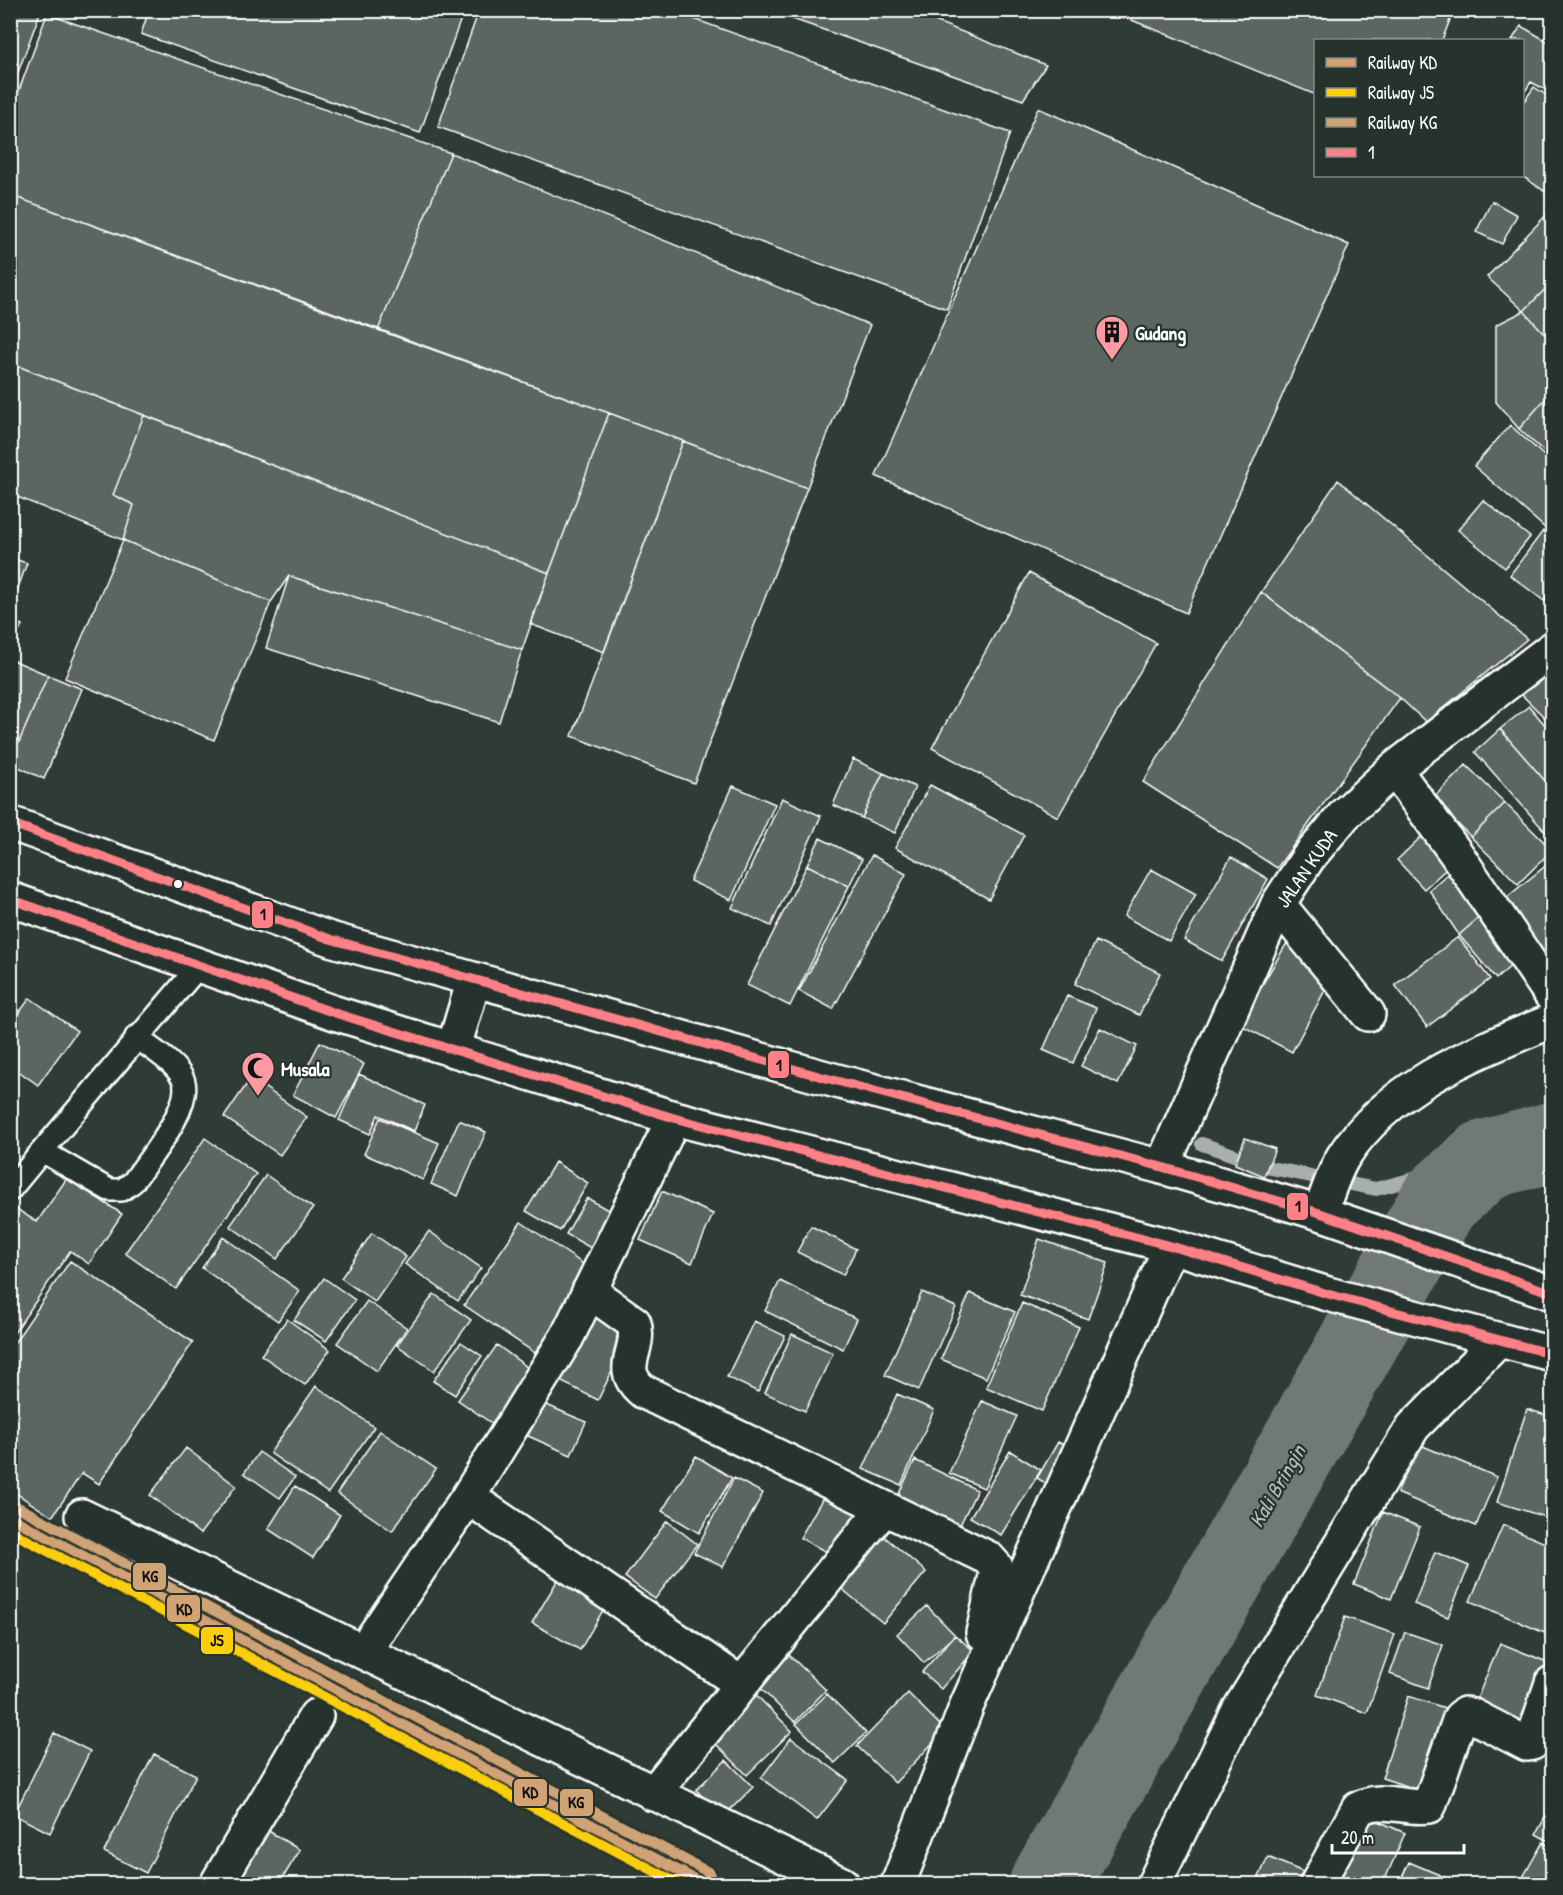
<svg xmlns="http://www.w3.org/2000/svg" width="1563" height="1895" font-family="'Patrick Hand',sans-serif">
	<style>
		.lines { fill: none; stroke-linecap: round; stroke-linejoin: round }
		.stream { stroke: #a9afac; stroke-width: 14 }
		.river { stroke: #707975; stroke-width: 80 }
		.building { fill: #5b6661; stroke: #fff; stroke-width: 1.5 }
		.lane-casing { stroke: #fff; stroke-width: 26 }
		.street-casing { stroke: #fff; stroke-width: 38 }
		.highway-casing { stroke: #fff; stroke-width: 38 }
		.lane { stroke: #26332d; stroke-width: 21 }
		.street { stroke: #26332d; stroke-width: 33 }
		.highway { stroke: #26332d; stroke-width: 33 }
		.bus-1-casing { stroke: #26332d; stroke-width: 14 }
		.bus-1 { stroke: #ff8086; stroke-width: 9 }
		.rail-1-casing { stroke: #26332d; stroke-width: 15 }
		.rail-2-casing { stroke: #26332d; stroke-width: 15 }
		.rail-3-casing { stroke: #26332d; stroke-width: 15 }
		.rail-1 { stroke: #d2a174; stroke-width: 10 }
		.rail-2 { stroke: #fcce0d; stroke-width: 10 }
		.rail-3 { stroke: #cea476; stroke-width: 10 }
		.bus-dot { fill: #fff; stroke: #26332d; stroke-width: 2 }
		.labels { text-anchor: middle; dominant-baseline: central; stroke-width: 4.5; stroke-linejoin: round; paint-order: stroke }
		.poi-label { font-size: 20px; font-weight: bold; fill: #fff; stroke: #26332d; text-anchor: start }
		.street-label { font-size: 20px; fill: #fff; stroke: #26332d }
		.water-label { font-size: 21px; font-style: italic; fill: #b8bcba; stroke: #26332d }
		.line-badge { stroke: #26332d; stroke-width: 2 }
		.pale-badge-label { font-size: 16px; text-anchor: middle; font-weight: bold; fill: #111 }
	</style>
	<rect width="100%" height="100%" fill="#2f3b35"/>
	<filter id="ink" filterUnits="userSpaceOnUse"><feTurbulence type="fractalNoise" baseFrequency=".0167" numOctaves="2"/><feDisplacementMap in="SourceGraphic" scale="12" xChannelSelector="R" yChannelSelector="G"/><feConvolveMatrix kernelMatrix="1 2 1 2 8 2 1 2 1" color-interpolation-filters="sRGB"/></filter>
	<g filter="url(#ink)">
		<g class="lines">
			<path class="stream" d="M 1202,1144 L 1271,1168 L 1376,1189 L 1485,1160"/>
			<path class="river" d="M 1049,1884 L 1440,1200 L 1485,1160 L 1552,1142"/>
		</g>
		<path class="building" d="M 10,10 L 41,10 L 17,75 L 10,73 Z
			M 149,10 L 464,10 L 420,133 L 141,34 Z
			M 479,10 L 669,10 L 1010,133 L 947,309 L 438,127 Z
			M 767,10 L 907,10 L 1046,65 L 1023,100 Z
			M 1107,10 L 1454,10 L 1442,40 L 1316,40 L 1316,95 Z
			M 47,14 L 451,153 L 378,330 L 10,195 L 10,115 Z
			M 1521,26 L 1552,44 L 1552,78 L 1546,90 L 1531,82 L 1522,96 L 1522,40 L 1512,40 Z
			M 10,73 L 17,75 L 10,94 Z
			M 1534,87 L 1552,99 L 1552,196 L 1522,176 L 1522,104 Z
			M 1038,108 L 1349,245 L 1186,613 L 876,476 Z
			M 451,153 L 870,325 L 807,488 L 609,413 L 378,330 Z
			M 10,195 L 609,413 L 549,573 L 10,363 Z
			M 1492,201 L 1517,215 L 1502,244 L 1476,232 Z
			M 1552,209 L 1552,282 L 1524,311 L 1487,277 Z
			M 1552,282 L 1552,342 L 1524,311 Z
			M 1524,311 L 1552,342 L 1552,391 L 1519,429 L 1496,402 L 1496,325 Z
			M 10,363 L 144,415 L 113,495 L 134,505 L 123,540 L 10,494 Z
			M 1552,391 L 1552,459 L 1519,429 Z
			M 609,413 L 683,441 L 604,652 L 530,624 Z
			M 144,415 L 549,573 L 522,650 L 289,576 L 271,602 L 123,540 L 134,505 L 113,495 Z
			M 1510,425 L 1552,463 L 1552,534 L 1474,466 Z
			M 683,441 L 807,488 L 694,783 L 572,736 Z
			M 1338,480 L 1527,639 L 1426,722 L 1400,698 L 1261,592 Z
			M 1483,500 L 1530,537 L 1505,568 L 1458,530 Z
			M 1543,531 L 1552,538 L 1552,590 L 1544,601 L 1510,575 Z
			M 123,540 L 271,602 L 214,740 L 65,678 Z
			M 10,558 L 27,563 L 12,605 L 10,604 Z
			M 1029,573 L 1156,643 L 1058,817 L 932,748 Z
			M 289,576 L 522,650 L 499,722 L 266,648 Z
			M 1261,592 L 1400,698 L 1277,868 L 1143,782 Z
			M 10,621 L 22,625 L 10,652 Z
			M 10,659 L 48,675 L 10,763 Z
			M 1552,663 L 1552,725 L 1522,695 Z
			M 48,675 L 82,689 L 44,779 L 10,763 Z
			M 1529,706 L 1552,733 L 1552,789 L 1500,729 Z
			M 1500,729 L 1552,789 L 1552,834 L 1550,837 L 1475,752 Z
			M 853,759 L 883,773 L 862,818 L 833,805 Z
			M 1466,765 L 1505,803 L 1471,837 L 1432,799 Z
			M 883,773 L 915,787 L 895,833 L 862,818 Z
			M 930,785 L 1024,835 L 989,899 L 895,848 Z
			M 733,786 L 775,804 L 731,900 L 690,881 Z
			M 782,798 L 821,816 L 771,926 L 732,908 Z
			M 1505,803 L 1552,850 L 1518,884 L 1471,837 Z
			M 1425,833 L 1453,863 L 1424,889 L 1397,860 Z
			M 820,838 L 862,859 L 849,886 L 807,865 Z
			M 872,855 L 906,874 L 833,1009 L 799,991 Z
			M 1231,857 L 1268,879 L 1222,961 L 1184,940 Z
			M 1549,863 L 1552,867 L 1552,964 L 1501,902 Z
			M 807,865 L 849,886 L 790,1006 L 747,985 Z
			M 1151,869 L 1196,894 L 1169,941 L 1124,916 Z
			M 1452,870 L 1484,913 L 1459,935 L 1429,890 Z
			M 1484,913 L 1521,957 L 1496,979 L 1459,935 Z
			M 1458,937 L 1490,979 L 1427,1027 L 1395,985 Z
			M 1096,941 L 1160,973 L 1139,1015 L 1075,984 Z
			M 1288,941 L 1325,990 L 1292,1052 L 1239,1024 Z
			M 1067,996 L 1096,1008 L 1073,1063 L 1043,1050 Z
			M 30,998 L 77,1031 L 38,1085 L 10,1065 L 10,1025 Z
			M 1100,1028 L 1137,1046 L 1118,1084 L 1081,1066 Z
			M 320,1042 L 364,1064 L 336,1118 L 293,1095 Z
			M 359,1074 L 425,1105 L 414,1131 L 378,1115 L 370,1134 L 339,1120 Z
			M 251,1078 L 307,1117 L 280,1155 L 224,1117 Z
			M 380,1118 L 439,1143 L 423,1180 L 364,1154 Z
			M 459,1120 L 486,1132 L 458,1196 L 431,1184 Z
			M 205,1138 L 256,1174 L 176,1289 L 125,1253 Z
			M 1245,1138 L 1275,1149 L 1264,1176 L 1235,1164 Z
			M 555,1162 L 588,1183 L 560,1231 L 526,1211 Z
			M 266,1175 L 313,1208 L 277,1259 L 230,1226 Z
			M 67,1178 L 122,1214 L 89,1264 L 70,1251 L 10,1339 L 10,1205 L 37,1222 Z
			M 662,1191 L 713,1214 L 692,1263 L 640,1240 Z
			M 587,1198 L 617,1215 L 596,1251 L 566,1234 Z
			M 521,1222 L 592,1270 L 535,1353 L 464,1305 Z
			M 811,1226 L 856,1249 L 843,1275 L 797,1252 Z
			M 429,1231 L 481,1268 L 458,1301 L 405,1264 Z
			M 372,1233 L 406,1257 L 375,1302 L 341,1278 Z
			M 223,1237 L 300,1291 L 278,1321 L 202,1268 Z
			M 1039,1239 L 1108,1263 L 1088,1319 L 1020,1295 Z
			M 70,1261 L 193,1342 L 99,1484 L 82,1473 L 52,1517 L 10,1489 L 10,1349 Z
			M 324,1278 L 355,1300 L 326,1341 L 294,1320 Z
			M 780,1281 L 857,1319 L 843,1349 L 765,1311 Z
			M 922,1292 L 956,1307 L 919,1390 L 885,1375 Z
			M 970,1293 L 1015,1312 L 986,1378 L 941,1359 Z
			M 434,1294 L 471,1320 L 434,1371 L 397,1345 Z
			M 367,1301 L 407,1328 L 377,1371 L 337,1343 Z
			M 1022,1303 L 1079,1327 L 1042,1411 L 986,1387 Z
			M 590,1314 L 630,1334 L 598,1400 L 558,1380 Z
			M 287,1319 L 330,1350 L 305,1385 L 261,1355 Z
			M 754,1321 L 785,1336 L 758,1392 L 727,1377 Z
			M 792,1334 L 833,1353 L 805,1411 L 765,1393 Z
			M 461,1342 L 482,1356 L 455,1395 L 433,1381 Z
			M 497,1345 L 535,1373 L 497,1427 L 458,1400 Z
			M 316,1386 L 374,1427 L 328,1493 L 270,1453 Z
			M 897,1394 L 934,1410 L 901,1485 L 863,1469 Z
			M 982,1401 L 1017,1416 L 984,1488 L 949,1473 Z
			M 542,1403 L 586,1422 L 571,1455 L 528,1436 Z
			M 1527,1409 L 1552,1417 L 1552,1494 L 1545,1517 L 1497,1502 Z
			M 380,1431 L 436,1469 L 392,1531 L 337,1493 Z
			M 1058,1442 L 1076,1451 L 1055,1489 L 1037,1478 Z
			M 1418,1444 L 1497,1477 L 1476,1526 L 1397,1493 Z
			M 186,1448 L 236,1486 L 200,1534 L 150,1495 Z
			M 1010,1451 L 1041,1470 L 1001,1535 L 970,1517 Z
			M 259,1452 L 295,1477 L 280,1498 L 244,1473 Z
			M 696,1456 L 732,1478 L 699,1533 L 662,1511 Z
			M 915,1460 L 977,1490 L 958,1529 L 896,1500 Z
			M 734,1478 L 763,1493 L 723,1567 L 694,1553 Z
			M 295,1486 L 340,1515 L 313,1558 L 268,1529 Z
			M 825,1494 L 861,1513 L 836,1557 L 800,1538 Z
			M 1383,1512 L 1420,1527 L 1391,1599 L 1354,1584 Z
			M 667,1521 L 697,1544 L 655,1599 L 625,1577 Z
			M 1503,1525 L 1552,1546 L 1552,1636 L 1470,1601 Z
			M 879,1532 L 926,1572 L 883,1623 L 836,1584 Z
			M 1435,1552 L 1469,1566 L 1448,1617 L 1414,1604 Z
			M 563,1571 L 610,1598 L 580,1650 L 532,1623 Z
			M 927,1606 L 955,1635 L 924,1663 L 897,1634 Z
			M 1345,1617 L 1395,1634 L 1367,1713 L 1317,1695 Z
			M 1405,1632 L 1443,1645 L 1428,1688 L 1390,1674 Z
			M 955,1635 L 974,1651 L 941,1689 L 922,1672 Z
			M 1500,1643 L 1547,1662 L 1521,1725 L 1474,1706 Z
			M 788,1654 L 826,1690 L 795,1722 L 757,1685 Z
			M 752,1691 L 792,1731 L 747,1775 L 707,1735 Z
			M 908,1693 L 945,1730 L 895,1783 L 857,1746 Z
			M 827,1694 L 866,1733 L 835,1763 L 796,1724 Z
			M 1408,1696 L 1445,1708 L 1419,1790 L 1382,1778 Z
			M 54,1733 L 90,1751 L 50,1833 L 14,1815 Z
			M 791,1738 L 848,1780 L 817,1820 L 761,1778 Z
			M 154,1754 L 196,1775 L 146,1873 L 104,1852 Z
			M 726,1760 L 753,1787 L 723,1817 L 696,1790 Z
			M 1552,1805 L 1552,1843 L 1536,1834 Z
			M 1367,1816 L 1405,1833 L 1383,1884 L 1337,1884 Z
			M 267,1830 L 300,1850 L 279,1884 L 233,1884 Z
			M 1543,1842 L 1552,1847 L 1552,1884 L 1519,1884 Z
			M 1268,1857 L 1303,1872 L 1298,1884 L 1256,1884 Z
			M 1409,1862 L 1461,1884 L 1399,1884 Z"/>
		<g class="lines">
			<g class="lane-casing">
				<path id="lane" d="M 136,1037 C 150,1048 173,1061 182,1077 C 197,1102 147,1161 133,1182 L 122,1190 L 109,1190 L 42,1151 L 199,966
					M 10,1190 L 42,1151"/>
			</g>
			<g class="street-casing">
				<path id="street" d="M 1394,769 L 1455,852 L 1552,996
					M 1278,904 L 1368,1014
					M 1162,1167 L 1278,904 L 1308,858 L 1345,814 L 1394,769 L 1552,649
					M 1320,1213 C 1327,1195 1333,1174 1343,1157 C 1390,1084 1476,1052 1552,1021
					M 589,1291 L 634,1323 C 642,1352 614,1368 644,1392 L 988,1558 L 996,1567 L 996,1576 L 983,1633
					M 468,1497 L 740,1683
					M 82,1516 L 842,1884
					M 364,1651 L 468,1497 L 567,1337 L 674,1118
					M 653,1794 L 884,1508
					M 217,1884 L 316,1716
					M 898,1884 L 967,1705 L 1171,1246
					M 1154,1884 L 1239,1710 L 1413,1427 L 1499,1340
					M 1317,1884 L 1358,1809 C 1382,1795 1404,1810 1429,1806 L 1460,1718 L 1465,1714 L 1473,1716 L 1527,1744 L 1532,1743 L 1552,1683"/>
			</g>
			<g class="highway-casing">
				<path id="highway" d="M 10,823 L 330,939 L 833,1080 L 1162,1167 L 1320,1213 L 1552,1293
					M 10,899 L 335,1013 L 674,1118 L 1171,1246 L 1328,1294 L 1552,1354
					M 453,1050 L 474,980"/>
			</g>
			<use href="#lane" class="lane"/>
			<use href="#street" class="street"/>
			<use href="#highway" class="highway"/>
			<g class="bus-1-casing">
				<path id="bus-1" d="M 10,823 L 330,939 L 833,1080 L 1162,1167 L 1320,1213 L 1552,1293
					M 10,899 L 335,1013 L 674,1118 L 1171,1246 L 1328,1294 L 1552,1354"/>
			</g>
			<use href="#bus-1" class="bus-1"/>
			<g class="rail-1-casing">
				<path id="rail-1" d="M 10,1517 L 704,1884"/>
			</g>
			<g class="rail-2-casing">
				<path id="rail-2" d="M 10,1531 L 679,1884"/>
			</g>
			<g class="rail-3-casing">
				<path id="rail-3" d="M 16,1506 L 710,1873"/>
			</g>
			<use href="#rail-1" class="rail-1"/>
			<use href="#rail-2" class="rail-2"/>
			<use href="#rail-3" class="rail-3"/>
		</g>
	</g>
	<defs>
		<g id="building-pin" transform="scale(1.725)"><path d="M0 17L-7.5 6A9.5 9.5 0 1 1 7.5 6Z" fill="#ff9aa2" stroke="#26332d"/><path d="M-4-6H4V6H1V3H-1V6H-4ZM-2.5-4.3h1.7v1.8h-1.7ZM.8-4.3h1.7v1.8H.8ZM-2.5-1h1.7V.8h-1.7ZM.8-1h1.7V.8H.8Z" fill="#111"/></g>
		<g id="mosque-pin" transform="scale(1.725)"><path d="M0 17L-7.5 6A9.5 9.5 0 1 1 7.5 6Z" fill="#ff9aa2" stroke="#26332d"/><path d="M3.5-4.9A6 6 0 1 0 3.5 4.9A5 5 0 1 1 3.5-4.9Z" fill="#111"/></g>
	</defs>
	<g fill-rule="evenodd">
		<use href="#building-pin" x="1112" y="332"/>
		<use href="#mosque-pin" x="258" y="1068"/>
	</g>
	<circle class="bus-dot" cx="178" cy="884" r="5"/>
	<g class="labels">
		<g class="poi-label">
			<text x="1135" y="332">Gudang</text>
			<text x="281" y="1068">Musala</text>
		</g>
		<g class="street-label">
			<text transform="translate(1306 868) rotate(-55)">JALAN KUDA</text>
		</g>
		<g class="water-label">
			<text transform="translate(1277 1486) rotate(-60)">Kali Bringin</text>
		</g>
	</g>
	<g class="line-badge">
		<rect x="251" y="900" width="23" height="29" rx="6" fill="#ff8086"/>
		<rect x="767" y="1050" width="23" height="29" rx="6" fill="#ff8086"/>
		<rect x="1286" y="1192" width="23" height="29" rx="6" fill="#ff8086"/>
		<rect x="132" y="1562" width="35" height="29" rx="6" fill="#cea476"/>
		<rect x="166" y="1594" width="35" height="29" rx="6" fill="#d2a174"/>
		<rect x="200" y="1626" width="34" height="29" rx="6" fill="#fcce0d"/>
		<rect x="513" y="1778" width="35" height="29" rx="6" fill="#d2a174"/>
		<rect x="559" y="1788" width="35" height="29" rx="6" fill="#cea476"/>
	</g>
	<g class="pale-badge-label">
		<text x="263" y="920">1</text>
		<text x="779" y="1071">1</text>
		<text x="1298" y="1212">1</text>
		<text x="150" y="1582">KG</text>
		<text x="184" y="1615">KD</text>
		<text x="217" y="1646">JS</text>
		<text x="530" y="1798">KD</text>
		<text x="576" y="1808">KG</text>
	</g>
	<rect width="1563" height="1895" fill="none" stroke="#26332d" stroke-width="36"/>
	<rect x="18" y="18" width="1527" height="1859" fill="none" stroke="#fff" stroke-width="2" filter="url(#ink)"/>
	<rect x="1314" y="39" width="210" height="138" fill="#26332d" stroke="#7d8581" stroke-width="1.5"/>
	<rect x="1326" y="58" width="30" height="9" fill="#d2a174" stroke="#7d8581" stroke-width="1.5"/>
	<text x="1368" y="69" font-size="18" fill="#ffffff">Railway KD</text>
	<rect x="1326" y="88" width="30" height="9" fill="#fcce0d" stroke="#7d8581" stroke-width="1.5"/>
	<text x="1368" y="99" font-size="18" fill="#ffffff">Railway JS</text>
	<rect x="1326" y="118" width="30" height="9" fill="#cea476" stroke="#7d8581" stroke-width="1.5"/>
	<text x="1368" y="129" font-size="18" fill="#ffffff">Railway KG</text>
	<rect x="1326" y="148" width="30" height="9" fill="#ff8086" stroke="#7d8581" stroke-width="1.5"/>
	<text x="1368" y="159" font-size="18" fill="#ffffff">1</text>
	<path d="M1332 1844v9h132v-9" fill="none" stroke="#ffffff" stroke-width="3"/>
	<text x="1341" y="1844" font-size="18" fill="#ffffff" stroke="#26332d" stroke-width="4.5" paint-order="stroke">20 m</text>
</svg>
